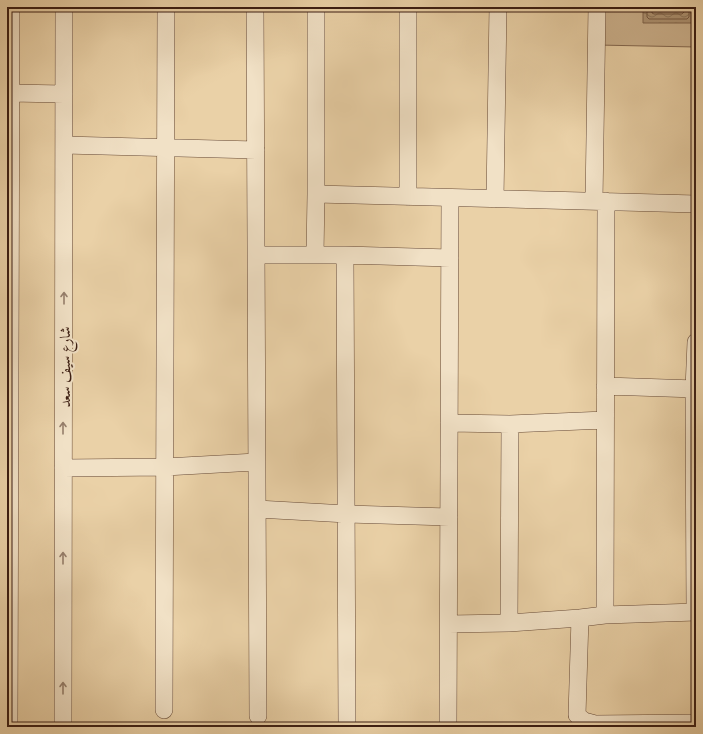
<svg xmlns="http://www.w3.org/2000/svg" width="703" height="734" font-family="'Gentium Book Plus',Amiri,serif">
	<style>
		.grass { fill: #ccb28e; stroke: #846850 }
		.water { fill: url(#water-waves); stroke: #80644d }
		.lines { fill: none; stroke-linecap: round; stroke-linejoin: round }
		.shore { stroke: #745843; stroke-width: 1 }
		.minor-casing { stroke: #674a37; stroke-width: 18 }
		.minor { stroke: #f1e1c6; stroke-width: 17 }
		.oneway { stroke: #967f6c }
		.labels { text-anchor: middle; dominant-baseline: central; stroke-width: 4; stroke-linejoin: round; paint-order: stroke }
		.street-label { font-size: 15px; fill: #3b1d12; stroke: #f1e1c6 }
	</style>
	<defs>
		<pattern id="water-waves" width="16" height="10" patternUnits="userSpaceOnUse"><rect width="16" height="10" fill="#ae9474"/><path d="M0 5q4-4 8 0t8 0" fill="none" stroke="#8f785e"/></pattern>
	</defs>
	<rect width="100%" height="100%" fill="#ead1a7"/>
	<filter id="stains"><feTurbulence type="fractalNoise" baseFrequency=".005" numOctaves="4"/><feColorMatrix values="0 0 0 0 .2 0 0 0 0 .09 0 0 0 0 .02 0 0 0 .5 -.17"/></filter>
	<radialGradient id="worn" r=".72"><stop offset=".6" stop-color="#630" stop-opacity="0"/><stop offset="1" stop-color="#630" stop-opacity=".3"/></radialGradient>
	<path class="grass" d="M 597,7 L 696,7 L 696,47 L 597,45 Z"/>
	<path class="water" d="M 643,7 L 693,7 L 693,23 L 643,23 Z"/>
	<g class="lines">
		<path class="shore" d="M 647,7 L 647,17 L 649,19 L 687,19 L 689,17 L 689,7
			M 652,7 L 652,13 L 654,14 L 682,14 L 684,12 L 684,7"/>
		<g class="minor-casing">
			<path id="minor" d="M 255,7 L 258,716
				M 10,93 L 64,94
				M 64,145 L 256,150
				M 316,194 L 696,204
				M 408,197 L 408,7
				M 495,199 L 498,7
				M 594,201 L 597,7
				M 256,255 L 345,255 L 450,258
				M 315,255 L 316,194 L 316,7
				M 345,255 L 347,726
				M 605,386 L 696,389
				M 449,423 L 510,424 L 605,420
				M 63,468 L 165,467 L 257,462
				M 257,509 L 347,514 L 449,517
				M 695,612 L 694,389 L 696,342
				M 605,615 L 606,201
				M 580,618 L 577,715 L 584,721 L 595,724 L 696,723
				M 509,623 L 510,424
				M 449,624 L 509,623 L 580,618 L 605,615 L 696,612
				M 164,710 L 166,7
				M 9,727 L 11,7
				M 63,727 L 64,7
				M 448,727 L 450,198"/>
		</g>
		<use href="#minor" class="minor"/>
	</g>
	<defs><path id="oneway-shaft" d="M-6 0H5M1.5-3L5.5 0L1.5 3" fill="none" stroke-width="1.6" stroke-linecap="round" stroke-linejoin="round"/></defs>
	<g class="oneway">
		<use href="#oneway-shaft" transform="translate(64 298) rotate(-90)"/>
		<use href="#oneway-shaft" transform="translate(63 428) rotate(-90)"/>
		<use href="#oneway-shaft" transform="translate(63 558) rotate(-90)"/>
		<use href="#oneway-shaft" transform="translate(63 688) rotate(-90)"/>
	</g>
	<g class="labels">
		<g class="street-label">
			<text transform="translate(64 367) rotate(-90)">شارع سيف سعد</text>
		</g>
	</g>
	<rect width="703" height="734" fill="none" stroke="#ead1a7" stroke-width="24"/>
	<rect x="8" y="8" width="687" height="718" fill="none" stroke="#3b1d12" stroke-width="2"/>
	<rect x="12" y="12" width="679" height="710" fill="none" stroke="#3b1d12"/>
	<rect width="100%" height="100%" filter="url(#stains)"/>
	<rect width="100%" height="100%" fill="url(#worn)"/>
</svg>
